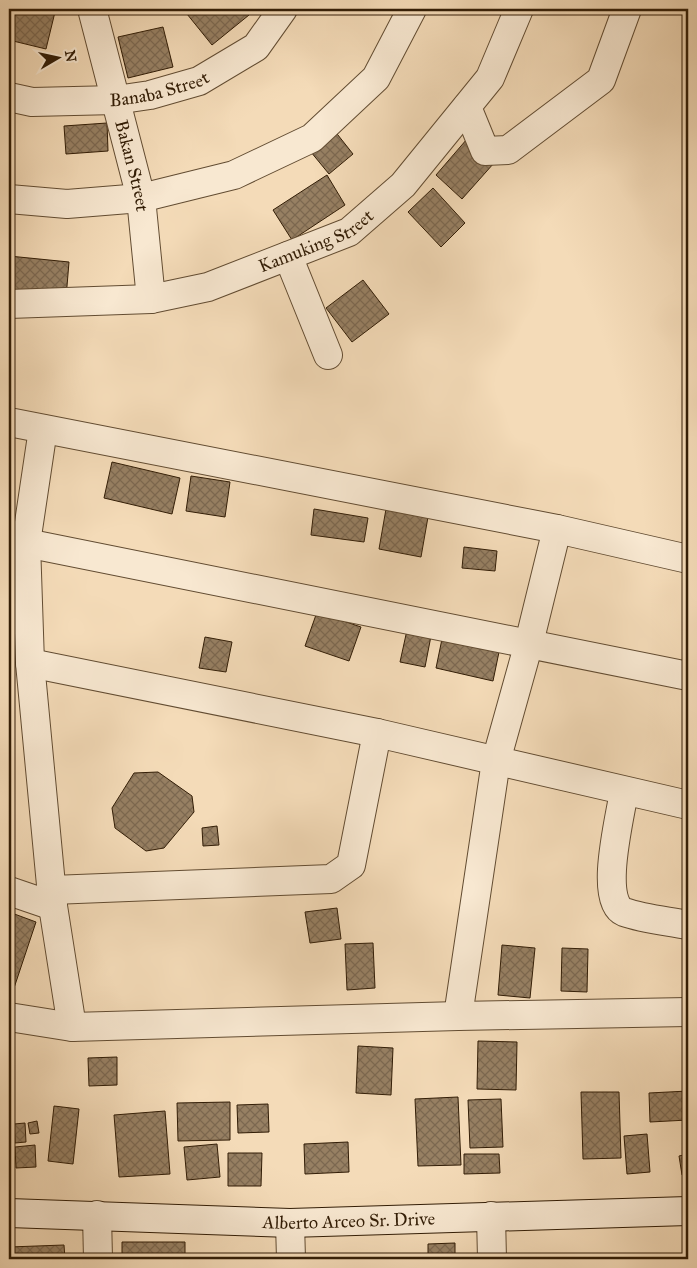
<svg xmlns="http://www.w3.org/2000/svg" width="697" height="1268" font-family="'IM FELL Great Primer',serif">
	<style>
		.building { fill: url(#building-cross-hatch); stroke: #321d06 }
		.lines { fill: none; stroke-linecap: round; stroke-linejoin: round }
		.street-casing { stroke: #624c32; stroke-width: 30 }
		.secondary-casing { stroke: #321d06; stroke-width: 30 }
		.street { stroke: #f8e8d1; stroke-width: 28 }
		.secondary { stroke: #f8e8d1; stroke-width: 28 }
		.labels { text-anchor: middle; dominant-baseline: central; stroke-width: 4; stroke-linejoin: round; paint-order: stroke }
		.street-label { font-size: 18px; fill: #321d06; stroke: #f8e8d1 }
	</style>
	<defs>
		<pattern id="building-cross-hatch" width="8" height="8" patternUnits="userSpaceOnUse" patternTransform="scale(1.25)"><rect width="8" height="8" fill="#978063"/><path d="M0 0l8 8M0 8l8-8" fill="none" stroke="#7c6850"/></pattern>
	</defs>
	<rect width="100%" height="100%" fill="#f4dbb8"/>
	<filter id="stains"><feTurbulence type="fractalNoise" baseFrequency=".004" numOctaves="4"/><feColorMatrix values="0 0 0 0 .2 0 0 0 0 .09 0 0 0 0 .02 0 0 0 .5 -.17"/></filter>
	<radialGradient id="worn" r=".72"><stop offset=".6" stop-color="#630" stop-opacity="0"/><stop offset="1" stop-color="#630" stop-opacity=".3"/></radialGradient>
	<path class="building" d="M 9,9 L 43,9 L 55,12 L 46,49 L 9,40 Z
		M 194,9 L 244,9 L 249,15 L 212,45 L 187,14 Z
		M 163,27 L 173,67 L 128,78 L 118,37 Z
		M 107,123 L 108,151 L 66,154 L 64,126 Z
		M 330,125 L 353,154 L 329,174 L 306,146 Z
		M 467,139 L 494,163 L 462,199 L 436,175 Z
		M 327,175 L 345,205 L 292,240 L 273,210 Z
		M 433,188 L 465,223 L 441,247 L 408,212 Z
		M 9,256 L 69,262 L 66,298 L 9,292 Z
		M 363,280 L 389,314 L 352,342 L 326,308 Z
		M 112,462 L 180,478 L 172,514 L 104,498 Z
		M 191,476 L 230,482 L 225,517 L 186,511 Z
		M 314,509 L 368,518 L 364,542 L 311,535 Z
		M 386,509 L 428,517 L 421,557 L 379,549 Z
		M 464,547 L 497,551 L 495,571 L 462,568 Z
		M 9,554 L 14,593 L 9,593 Z
		M 317,612 L 361,627 L 349,661 L 305,646 Z
		M 407,630 L 431,636 L 425,667 L 400,662 Z
		M 205,637 L 232,642 L 226,672 L 199,668 Z
		M 442,639 L 499,652 L 493,681 L 436,668 Z
		M 158,772 L 192,796 L 194,812 L 164,848 L 146,851 L 115,828 L 112,808 L 134,773 Z
		M 217,826 L 219,845 L 203,846 L 202,828 Z
		M 337,908 L 341,939 L 310,943 L 305,912 Z
		M 9,912 L 36,922 L 12,994 L 9,993 Z
		M 373,943 L 375,988 L 347,990 L 345,944 Z
		M 502,945 L 535,948 L 530,998 L 498,995 Z
		M 562,948 L 588,949 L 587,992 L 561,991 Z
		M 478,1041 L 517,1042 L 516,1090 L 477,1089 Z
		M 358,1046 L 393,1048 L 391,1095 L 356,1093 Z
		M 117,1057 L 117,1085 L 89,1086 L 88,1058 Z
		M 688,1091 L 688,1120 L 650,1122 L 649,1093 Z
		M 581,1092 L 619,1092 L 621,1158 L 583,1159 Z
		M 458,1097 L 461,1165 L 418,1166 L 415,1099 Z
		M 501,1099 L 503,1147 L 470,1148 L 468,1100 Z
		M 230,1102 L 230,1140 L 178,1141 L 177,1103 Z
		M 268,1104 L 269,1132 L 238,1133 L 237,1105 Z
		M 54,1106 L 79,1109 L 73,1164 L 48,1161 Z
		M 165,1111 L 170,1174 L 119,1177 L 114,1115 Z
		M 37,1121 L 39,1133 L 30,1134 L 28,1123 Z
		M 25,1123 L 26,1142 L 15,1143 L 14,1124 Z
		M 647,1134 L 650,1172 L 627,1174 L 624,1136 Z
		M 348,1142 L 349,1172 L 305,1174 L 304,1144 Z
		M 217,1144 L 220,1177 L 187,1180 L 184,1147 Z
		M 35,1145 L 36,1167 L 16,1168 L 15,1147 Z
		M 228,1153 L 262,1153 L 261,1186 L 228,1186 Z
		M 464,1154 L 499,1154 L 500,1173 L 464,1174 Z
		M 688,1154 L 688,1174 L 682,1175 L 679,1156 Z
		M 122,1242 L 185,1242 L 185,1259 L 122,1259 Z
		M 455,1243 L 455,1259 L 403,1259 L 428,1257 L 428,1244 Z
		M 64,1245 L 65,1259 L 9,1259 L 9,1247 Z"/>
	<g class="lines">
		<g class="street-casing">
			<g id="street">
				<path id="s1" d="M 92,9 L 141,198 L 151,299"/>
				<path id="s2" d="M 9,97 L 32,102 L 116,100 L 150,95 L 199,81 L 256,47 L 283,9"/>
				<path d="M 467,107 L 485,151 L 508,150 L 601,80 L 627,9"/>
				<path d="M 9,199 L 67,204 L 141,198 L 234,175 L 312,138 L 376,78 L 412,9"/>
				<path d="M 288,256 L 328,355"/>
				<path id="s3" d="M 9,304 L 151,299 L 208,287 L 349,232 L 403,185 L 490,78 L 519,9"/>
				<path d="M 9,422 L 557,529 L 688,559"/>
				<path d="M 43,429 L 26,543 L 30,663 L 53,906 L 72,1027"/>
				<path d="M 26,543 L 688,676"/>
				<path d="M 30,663 L 377,733 L 688,805"/>
				<path d="M 624,791 C 621,814 598,901 624,912 C 644,919 668,921 688,925"/>
				<path d="M 52,890 L 331,879 L 351,865 L 377,733"/>
				<path d="M 9,891 L 53,906"/>
				<path d="M 458,1016 L 496,761 L 529,643 L 557,529"/>
				<path d="M 9,1017 L 72,1027 L 458,1016 L 688,1012"/>
				<path d="M 97,1215 L 98,1259"/>
				<path d="M 491,1216 L 492,1259"/>
				<path d="M 290,1223 L 291,1259"/>
			</g>
		</g>
		<g class="secondary-casing">
			<g id="secondary">
				<path id="s4" d="M 9,1213 L 290,1223 L 688,1211"/>
			</g>
		</g>
		<use href="#street" class="street"/>
		<use href="#secondary" class="secondary"/>
	</g>
	<g class="labels">
		<g class="street-label">
			<text stroke="none"><textPath href="#s2" startOffset="152">Banaba Street</textPath></text>
			<text stroke="none"><textPath href="#s1" startOffset="162">Bakan Street</textPath></text>
			<text stroke="none"><textPath href="#s3" startOffset="318">Kamuking Street</textPath></text>
			<text stroke="none"><textPath href="#s4" startOffset="340">Alberto Arceo Sr. Drive</textPath></text>
		</g>
	</g>
	<rect width="697" height="1268" fill="none" stroke="#f4dbb8" stroke-width="30"/>
	<rect x="10" y="10" width="677" height="1248" fill="none" stroke="#321d06" stroke-width="2.5"/>
	<rect x="15" y="15" width="667" height="1238" fill="none" stroke="#321d06"/>
	<g transform="translate(58 58) rotate(81)" stroke="#f8e8d1" stroke-width="4" paint-order="stroke">
	<path d="M0-4L9 19L0 12L-9 19Z" fill="#321d06"/>
	<text y="-8" font-size="14" font-weight="bold" text-anchor="middle" fill="#321d06">N</text>
	</g>
	<rect width="100%" height="100%" filter="url(#stains)"/>
	<rect width="100%" height="100%" fill="url(#worn)"/>
</svg>
